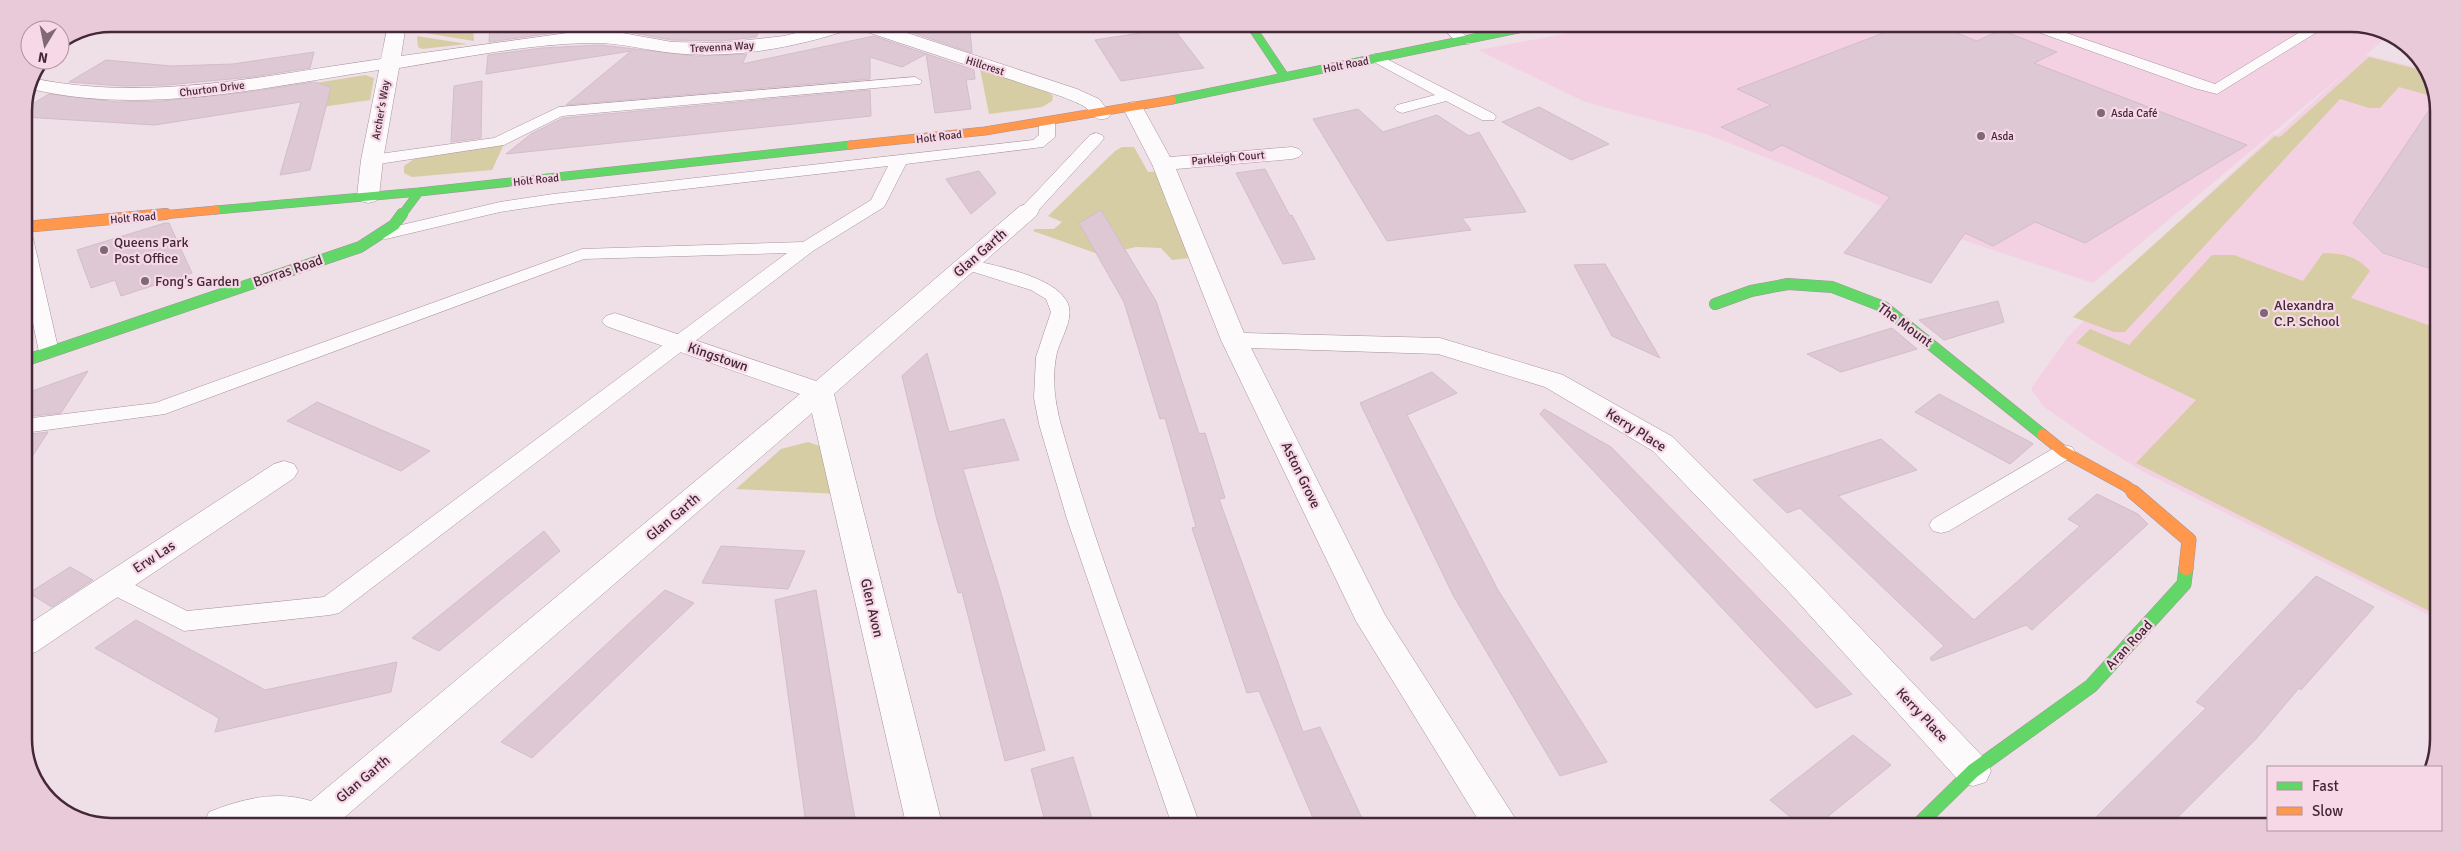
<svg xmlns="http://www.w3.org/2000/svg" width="2462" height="851" font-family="Signika,sans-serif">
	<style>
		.built { fill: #f3d1e3 }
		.green { fill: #d7cda4 }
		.building { fill: #dec8d4; stroke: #d2bdc8 }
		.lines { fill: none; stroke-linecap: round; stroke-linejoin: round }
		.lane-casing { stroke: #a6939d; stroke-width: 1 }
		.street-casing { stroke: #a6939d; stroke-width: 1 }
		.fast-far2-casing { stroke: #a6939d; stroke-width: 9 }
		.fast-far1-casing { stroke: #a6939d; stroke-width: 12 }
		.fast-casing { stroke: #a6939d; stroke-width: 15 }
		.slow-far2-casing { stroke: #a6939d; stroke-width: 9 }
		.slow-far1-casing { stroke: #a6939d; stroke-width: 12 }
		.slow-casing { stroke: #a6939d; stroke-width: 15 }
		.lane { fill: #fdfafb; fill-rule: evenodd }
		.street { fill: #fdfafb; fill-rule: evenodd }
		.fast-far2 { stroke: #63d668; stroke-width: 8 }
		.fast-far1 { stroke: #63d668; stroke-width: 11 }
		.fast { stroke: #63d668; stroke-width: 14 }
		.slow-far2 { stroke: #ff974d; stroke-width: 8 }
		.slow-far1 { stroke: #ff974d; stroke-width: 11 }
		.slow { stroke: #ff974d; stroke-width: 14 }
		.poi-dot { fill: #806875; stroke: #f6d8e7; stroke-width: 2 }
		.labels { text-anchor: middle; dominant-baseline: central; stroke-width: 4.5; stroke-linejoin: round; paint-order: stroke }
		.far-street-label { font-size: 11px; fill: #442837; stroke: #f6d8e7 }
		.far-poi-label { font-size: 11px; fill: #442837; stroke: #f6d8e7; text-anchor: start }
		.poi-label { font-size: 14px; fill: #442837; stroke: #f6d8e7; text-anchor: start }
		.street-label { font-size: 14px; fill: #442837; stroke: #f6d8e7 }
		.rim { fill: none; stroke: #442837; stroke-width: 2.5 }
	</style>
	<rect width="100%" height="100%" fill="#efdfe7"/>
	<path class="built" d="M 1601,27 L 2379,28 L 2396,41 L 2383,40 L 2366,55 L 2424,69 L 2438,105 L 2435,618 L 2142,471 L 2092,440 L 2044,407 L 2032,391 L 2032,387 L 2067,338 L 2115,289 L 2109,286 L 2274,134 L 2277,135 L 2349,69 L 2093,283 L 1948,235 L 1803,172 L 1706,134 L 1585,102 L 1478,50 Z"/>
	<path class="green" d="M 469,24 L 476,24 L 473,26 L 474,41 L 419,32 Z
		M 417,36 L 467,44 L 422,49 L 418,47 Z
		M 2369,57 L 2425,71 L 2435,97 L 2399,87 L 2380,108 L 2369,108 L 2340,99 L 2125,332 L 2114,332 L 2073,317 L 2275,136 L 2280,137 Z
		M 980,69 L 1048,92 L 1053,96 L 1052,101 L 1042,107 L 989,114 Z
		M 365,75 L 374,78 L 370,100 L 308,109 L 310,84 Z
		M 504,144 L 492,170 L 412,177 L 404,173 L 404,166 L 414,159 Z
		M 1122,147 L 1134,147 L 1148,172 L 1167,171 L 1173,180 L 1165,200 L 1198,257 L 1172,260 L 1161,248 L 1136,247 L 1101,255 L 1033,231 L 1035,229 L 1054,229 L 1062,222 L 1048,216 L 1115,151 Z
		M 2323,253 C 2342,253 2357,256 2370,271 L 2351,298 L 2437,328 L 2435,614 L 2136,463 L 2196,400 L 2076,343 L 2090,329 L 2129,345 L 2212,255 L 2234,255 L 2303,281 Z
		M 808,442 L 820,446 L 839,494 L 736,489 L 781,449 Z"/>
	<path class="building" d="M 490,25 L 762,25 L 756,37 L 722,41 L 672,40 L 617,30 L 574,30 L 489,42 Z
		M 922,25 L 978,25 L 970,30 L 972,53 L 905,30 Z
		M 1899,27 L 1941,27 L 1977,41 L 2001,30 L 2057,52 L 2034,63 L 2247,145 L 2085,243 L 2035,222 L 1993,246 L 1965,233 L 1931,283 L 1844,253 L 1890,197 L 1782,145 L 1771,151 L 1721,127 L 1771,105 L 1737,89 Z
		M 1173,28 L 1204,68 L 1121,81 L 1095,40 Z
		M 874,36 L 974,70 L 975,79 L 966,80 L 971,109 L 935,113 L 926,54 L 902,67 L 870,57 L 870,79 L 566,105 L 631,51 L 486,74 L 488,55 L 542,48 L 600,45 L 696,56 L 747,54 L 742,64 Z
		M 314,52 L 310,68 L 252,77 L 166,85 L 122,86 L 69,82 L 106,60 L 171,66 L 233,64 Z
		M 482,81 L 481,138 L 451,142 L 454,86 Z
		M 314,82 L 331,87 L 310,170 L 280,175 L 301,102 L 155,125 L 24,117 L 24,109 L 49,94 L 118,102 L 162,101 L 249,92 Z
		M 870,90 L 871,116 L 506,154 L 531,134 L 563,118 Z
		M 2436,100 L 2438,105 L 2437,271 L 2383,253 L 2353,223 Z
		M 1539,107 L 1609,144 L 1571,160 L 1502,122 Z
		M 1358,109 L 1383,132 L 1437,115 L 1469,136 L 1479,132 L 1526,212 L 1462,218 L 1471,230 L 1387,241 L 1313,119 Z
		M 1265,169 L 1290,216 L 1292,215 L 1315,259 L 1283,264 L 1236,173 Z
		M 979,171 L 996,193 L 971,214 L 946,179 Z
		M 1101,210 L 1156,301 L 1199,434 L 1205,433 L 1225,498 L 1219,499 L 1303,732 L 1320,727 L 1365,825 L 1316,825 L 1259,691 L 1247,693 L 1192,528 L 1196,527 L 1165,418 L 1160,419 L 1124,302 L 1079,223 Z
		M 165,223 L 169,223 L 192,273 L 121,296 L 115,280 L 91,288 L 77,250 Z
		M 1605,264 L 1660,358 L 1612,336 L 1574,265 Z
		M 1998,301 L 2004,322 L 1944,340 L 1919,320 Z
		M 1892,328 L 1917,349 L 1841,372 L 1807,354 Z
		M 927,353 L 949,432 L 1004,419 L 1019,460 L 963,469 L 1001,593 L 1045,750 L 1005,761 L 962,592 L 958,593 L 937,520 L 902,376 Z
		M 88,371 L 61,413 L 24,417 L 24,394 Z
		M 1432,372 L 1457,393 L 1407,415 L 1498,590 L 1607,762 L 1560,776 L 1453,595 L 1360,403 Z
		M 1939,394 L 2032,443 L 2033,444 L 2010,464 L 1915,412 Z
		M 317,402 L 430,451 L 401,471 L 287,421 Z
		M 1544,409 L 1611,447 L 1852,694 L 1816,708 L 1540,414 Z
		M 48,432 L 24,469 L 24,435 Z
		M 1881,439 L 1917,470 L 1838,496 L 1974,620 L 2080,526 L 2068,519 L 2097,494 L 2138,514 L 2148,524 L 2032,630 L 2026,625 L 1932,661 L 1930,658 L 1944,646 L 1800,508 L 1787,513 L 1753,480 Z
		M 544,531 L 560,551 L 439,651 L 412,638 Z
		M 721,546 L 805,551 L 788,589 L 702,583 Z
		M 70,567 L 93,580 L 52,607 L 29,593 Z
		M 2316,576 L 2374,607 L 2301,690 L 2299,688 L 2256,739 L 2168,827 L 2086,827 L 2206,708 L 2196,702 Z
		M 665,590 L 694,603 L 532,758 L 501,742 Z
		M 816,590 L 845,763 L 856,824 L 806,824 L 775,600 Z
		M 136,620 L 265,690 L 397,662 L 391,692 L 215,732 L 219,718 L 95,648 Z
		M 1853,735 L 1891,765 L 1816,826 L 1801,826 L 1770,800 Z
		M 1073,757 L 1094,825 L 1046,825 L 1031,769 Z"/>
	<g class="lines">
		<g class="lane-casing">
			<path id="lane" d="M 1440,26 L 1456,26 L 1471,41 L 1469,44 L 1459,44 Z
				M 2033,28 L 2052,28 L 2215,84 L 2300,32 L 2296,28 L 2313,28 L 2317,32 L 2217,94 L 2194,88 L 2035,31 Z
				M 1377,54 L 1494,114 L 1496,117 L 1494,120 L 1482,120 L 1446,101 L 1402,113 L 1397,111 L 1394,108 L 1397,105 L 1435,95 L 1372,61 L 1370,58 L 1372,55 Z
				M 915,77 L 922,81 L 920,84 L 562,116 L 504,145 L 372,165 L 366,163 L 364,160 L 366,157 L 372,155 L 494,138 L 559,107 Z
				M 1047,118 L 1055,123 L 1055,137 L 1043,147 L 906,164 L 884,207 L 813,251 L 339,613 L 330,615 L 184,631 L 103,590 L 100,584 L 103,578 L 112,575 L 121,578 L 187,611 L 324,597 L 787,253 L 584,259 L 165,414 L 24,433 L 24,419 L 155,403 L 582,249 L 803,242 L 871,200 L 888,166 L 553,204 L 500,212 L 386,239 L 380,238 L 377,234 L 380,230 L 500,202 L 553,194 L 1033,140 L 1039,135 L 1039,123 Z
				M 1096,133 L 1102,135 L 1104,138 L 1102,141 L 1034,215 L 1022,215 L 1019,211 L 1022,207 L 1090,135 Z
				M 24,233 L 30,234 L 33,238 L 59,352 L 56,356 L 49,358 L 42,356 L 39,352 L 24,280 Z
				M 967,259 C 993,265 1052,276 1066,300 C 1077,317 1059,339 1056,357 C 1052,380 1055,403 1061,425 C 1099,561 1152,692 1200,825 L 1172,825 L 1067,519 L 1039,424 L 1034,398 L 1036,357 L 1051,312 L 1046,299 L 1031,290 L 961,268 L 958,264 L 961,260 Z
				M 2064,445 L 2072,447 L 2075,452 L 2072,457 L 1949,531 L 1941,533 L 1933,531 L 1929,525 L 1933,519 L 2056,447 Z"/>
		</g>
		<g class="street-casing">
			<path id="street" d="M 388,24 L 406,24 L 401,56 L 574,32 L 617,32 L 672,42 L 722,43 L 784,36 L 827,25 L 854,25 L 851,29 C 794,48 733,59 673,53 C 645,50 618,42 590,43 C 526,44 462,58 399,68 L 383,160 L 379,196 L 376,201 L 368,203 L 360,201 L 357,196 L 361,160 L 379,70 C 264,87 147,116 31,89 L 36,79 C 151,102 267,75 381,59 Z
				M 855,25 L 883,25 L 1077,89 L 1099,99 L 1111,114 L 1108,118 C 1094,122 1094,115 1085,107 C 1079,103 1070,100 1063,97 L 858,29 Z
				M 1133,102 L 1140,104 L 1143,108 L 1170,157 L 1292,147 L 1299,149 L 1303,153 L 1299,157 L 1292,159 L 1176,169 L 1244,333 L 1440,338 L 1563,375 L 1673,437 L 1810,575 L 1986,760 L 1991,771 L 1986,782 L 1973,786 L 1960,782 L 1788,591 L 1653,451 L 1545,387 L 1438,354 L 1251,348 L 1385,615 L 1520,826 L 1482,826 L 1356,621 L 1221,340 L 1152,164 L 1123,108 L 1126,104 Z
				M 1028,204 L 1036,206 L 1039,211 L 1036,216 L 834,394 L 942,824 L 906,824 L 812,413 L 338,823 L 204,823 L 209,812 C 242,799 276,790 311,801 L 800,394 L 606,326 L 602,321 L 606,316 L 615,313 L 624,316 L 816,381 L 1020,206 Z
				M 284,461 L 294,464 L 298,471 L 294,478 L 36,652 L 24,656 L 24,627 L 274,464 Z"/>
		</g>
		<g class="fast-far2-casing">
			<path id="fast-far2" d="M 1251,26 L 1285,77
				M 1172,100 L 1528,27
				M 216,210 L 419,192 L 851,145
				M 401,216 L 419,192"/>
		</g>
		<g class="fast-far1-casing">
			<path id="fast-far1" d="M 1715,304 L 1751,291 L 1788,284 L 1832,287 L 1884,307 L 2043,435
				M 24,361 L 360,247 L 394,225 L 402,214"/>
		</g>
		<g class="fast-casing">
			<path id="fast" d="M 1917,826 L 1973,771 L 2091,686 L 2184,584 L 2186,568"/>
		</g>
		<g class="slow-far2-casing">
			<path id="slow-far2" d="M 851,145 L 985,131 L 1172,100
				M 152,216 L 216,210"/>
		</g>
		<g class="slow-far1-casing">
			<path id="slow-far1" d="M 24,227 L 166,214
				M 2043,435 L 2064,452 L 2126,486 L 2135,493"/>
		</g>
		<g class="slow-casing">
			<path id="slow" d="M 2133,492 L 2189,540 L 2186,568"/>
		</g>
		<use href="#lane" class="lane"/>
		<use href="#street" class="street"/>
		<use href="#fast-far2" class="fast-far2"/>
		<use href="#fast-far1" class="fast-far1"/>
		<use href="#fast" class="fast"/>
		<use href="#slow-far2" class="slow-far2"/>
		<use href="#slow-far1" class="slow-far1"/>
		<use href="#slow" class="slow"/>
	</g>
	<g class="poi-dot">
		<circle cx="2101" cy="113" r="5"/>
		<circle cx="1981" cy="136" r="5"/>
		<circle cx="104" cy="250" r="5"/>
		<circle cx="145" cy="281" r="5"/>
		<circle cx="2264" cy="313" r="5"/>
	</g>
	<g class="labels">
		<g class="far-street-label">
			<text transform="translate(722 47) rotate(-3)">Trevenna Way</text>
			<text transform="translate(1346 65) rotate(-11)">Holt Road</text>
			<text transform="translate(985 66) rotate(18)">Hillcrest</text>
			<text transform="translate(212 89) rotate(-7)">Churton Drive</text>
			<text transform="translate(381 110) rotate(-80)">Archer's Way</text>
			<text transform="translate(939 137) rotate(-7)">Holt Road</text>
			<text transform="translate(1228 158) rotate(-5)">Parkleigh Court</text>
			<text transform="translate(536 180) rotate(-6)">Holt Road</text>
			<text transform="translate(133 218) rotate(-5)">Holt Road</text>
		</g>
		<g class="far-poi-label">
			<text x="2111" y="113">Asda Café</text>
			<text x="1991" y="136">Asda</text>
		</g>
		<g class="poi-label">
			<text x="114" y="242">Queens Park<tspan x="114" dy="16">Post Office</tspan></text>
			<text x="155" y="281">Fong's Garden</text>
			<text x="2274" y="305">Alexandra<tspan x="2274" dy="16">C.P. School</tspan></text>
		</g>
		<g class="street-label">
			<text transform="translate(980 253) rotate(-41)">Glan Garth</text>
			<text transform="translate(288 271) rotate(-19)">Borras Road</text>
			<text transform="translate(1905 325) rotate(36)">The Mount</text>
			<text transform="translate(718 357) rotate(19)">Kingstown</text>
			<text transform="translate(1636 430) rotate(32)">Kerry Place</text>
			<text transform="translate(1301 475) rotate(64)">Aston Grove</text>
			<text transform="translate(673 517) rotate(-40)">Glan Garth</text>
			<text transform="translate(154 557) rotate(-33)">Erw Las</text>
			<text transform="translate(872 608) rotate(77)">Glen Avon</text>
			<text transform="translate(2129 645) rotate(-47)">Aran Road</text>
			<text transform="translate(1922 715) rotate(47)">Kerry Place</text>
			<text transform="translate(363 779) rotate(-40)">Glan Garth</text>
		</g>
	</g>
	<path d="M0 0H2462V851H0ZM111 32H2351A79 79 0 0 1 2430 111V739A79 79 0 0 1 2351 818H111A79 79 0 0 1 32 739V111A79 79 0 0 1 111 32Z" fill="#e8cad9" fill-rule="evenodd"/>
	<path class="rim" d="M111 32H2351A79 79 0 0 1 2430 111V739A79 79 0 0 1 2351 818H111A79 79 0 0 1 32 739V111A79 79 0 0 1 111 32Z"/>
	<rect x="2267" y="766" width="175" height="65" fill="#f6d8e7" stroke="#af92a1"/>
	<rect x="2277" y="782" width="25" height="8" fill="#63d668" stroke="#af92a1"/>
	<text x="2312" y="791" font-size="15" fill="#442837">Fast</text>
	<rect x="2277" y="807" width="25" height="8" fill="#ff974d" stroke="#af92a1"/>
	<text x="2312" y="816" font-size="15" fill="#442837">Slow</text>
	<g transform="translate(45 45) rotate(190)"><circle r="24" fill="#f6d8e7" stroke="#af92a1"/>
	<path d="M0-4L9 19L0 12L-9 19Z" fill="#806875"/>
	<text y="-8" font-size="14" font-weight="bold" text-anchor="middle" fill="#442837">N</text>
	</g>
</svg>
